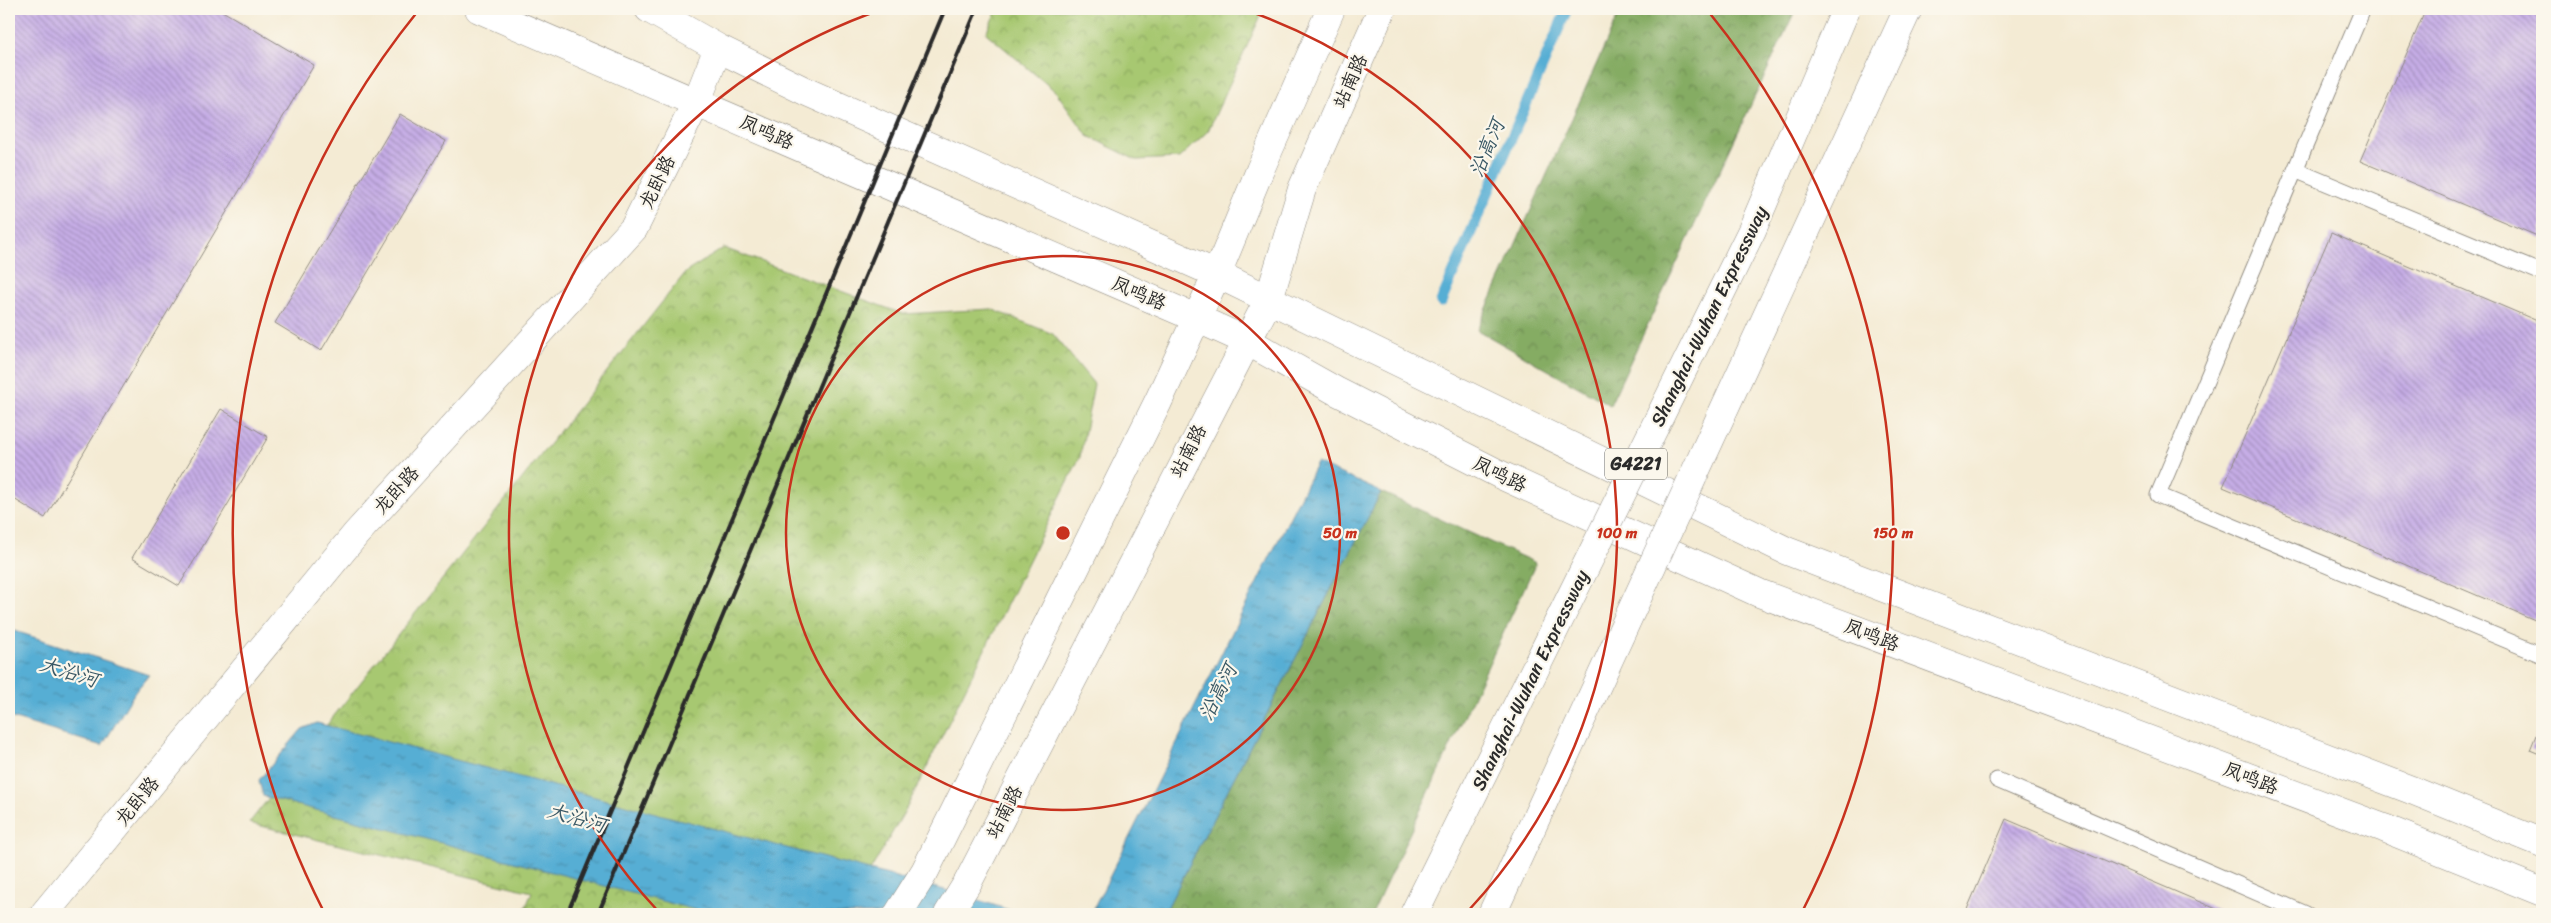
<svg xmlns="http://www.w3.org/2000/svg" width="2551" height="923" font-family="Sriracha,'LXGW WenKai TC',sans-serif">
	<style>
		.forest { fill: url(#forest-crowns); stroke: #586c47 }
		.park { fill: url(#park-crowns); stroke: #697a4e }
		.water { fill: url(#water-ripples); stroke: #416c80 }
		.lines { fill: none; stroke-linecap: round; stroke-linejoin: round }
		.stream { stroke: #57aed4; stroke-width: 11 }
		.building { fill: url(#building-back-hatch) }
		.lane-casing { stroke: #908b80; stroke-width: 17 }
		.secondary-casing { stroke: #908b80; stroke-width: 29 }
		.lane { stroke: #fff; stroke-width: 15 }
		.secondary { stroke: #fff; stroke-width: 28 }
		.rail { stroke: #2b2b2b; stroke-width: 4 }
		.highway-bridge-casing { stroke: #908b80; stroke-width: 29; stroke-linecap: butt }
		.highway-bridge { stroke: #fff; stroke-width: 28 }
		.ring { fill: none; stroke: #c8321e; stroke-width: 2.5 }
		.labels { text-anchor: middle; dominant-baseline: central; stroke-width: 4.5; stroke-linejoin: round; paint-order: stroke }
		.shield { fill: #fbf7ec; stroke: #696865; stroke-width: 1 }
		.shield-label { font-size: 18px; font-weight: bold; fill: #2b2b2b }
		.street-label { font-size: 19px; fill: #2b2b2b; stroke: #fbf7ec }
		.water-label { font-size: 20px; font-style: italic; fill: #3a5966; stroke: #fbf7ec }
		.centre { fill: #c8321e; stroke: #fbf7ec; stroke-width: 2.5 }
		.ring-label { font-size: 15px; text-anchor: middle; font-weight: bold; fill: #c8321e; stroke: #fbf7ec; stroke-width: 4.5; stroke-linejoin: round; paint-order: stroke }
	</style>
	<defs>
		<pattern id="forest-crowns" width="20" height="18" patternUnits="userSpaceOnUse" patternTransform="scale(1.25)"><rect width="20" height="18" fill="#85ac63"/><path d="M2 6a3 3 0 1 1 6 0M12 15a3 3 0 1 1 6 0" fill="none" stroke="#6d8c52"/></pattern>
		<pattern id="park-crowns" width="20" height="18" patternUnits="userSpaceOnUse" patternTransform="scale(1.25)"><rect width="20" height="18" fill="#a7c871"/><path d="M2 6a3 3 0 1 1 6 0M12 15a3 3 0 1 1 6 0" fill="none" stroke="#88a35d"/></pattern>
		<pattern id="water-ripples" width="26" height="14" patternUnits="userSpaceOnUse" patternTransform="scale(1.25)"><rect width="26" height="14" fill="#57aed4"/><path d="M2 4q2-2 4 0t4 0M15 11q2-2 4 0t4 0" fill="none" stroke="#488eac"/></pattern>
		<pattern id="building-back-hatch" width="6" height="6" patternUnits="userSpaceOnUse" patternTransform="scale(1.25)"><rect width="6" height="6" fill="#c6ade6"/><path d="M-1 5l2 2M0 0l6 6M5-1l2 2" fill="none" stroke="#a18dbb"/></pattern>
	</defs>
	<rect width="100%" height="100%" fill="#fbf7ec"/>
	<filter id="ink" filterUnits="userSpaceOnUse"><feTurbulence type="fractalNoise" baseFrequency=".02" numOctaves="2"/><feDisplacementMap in="SourceGraphic" scale="10" xChannelSelector="R" yChannelSelector="G"/><feConvolveMatrix kernelMatrix="1 2 1 2 8 2 1 2 1" color-interpolation-filters="sRGB"/></filter>
	<filter id="wash" filterUnits="userSpaceOnUse"><feTurbulence type="fractalNoise" baseFrequency=".0096" numOctaves="4" result="noise"/><feDisplacementMap in="SourceGraphic" scale="20" xChannelSelector="R" yChannelSelector="G"/><feGaussianBlur stdDeviation="1.12" result="paint"/><feColorMatrix in="noise" values="0 0 0 0 0 0 0 0 0 0 0 0 0 0 0 0 0 1.4 0 .05"/><feComposite in="paint" operator="in"/></filter>
	<g filter="url(#wash)">
		<rect width="100%" height="100%" fill="#f4ebd4"/>
		<path class="forest" d="M 1621,9 L 1796,9 L 1610,405 L 1477,330 Z
			M 1381,492 L 1536,563 L 1372,914 L 1164,914 Z"/>
		<path class="park" d="M 997,9 L 1264,9 L 1208,131 L 1179,158 L 1136,160 L 1088,136 L 1056,92 L 986,33 Z
			M 724,248 L 903,314 L 991,309 L 1053,334 L 1094,384 L 1080,457 L 906,809 L 845,914 L 523,914 L 532,892 L 249,823 L 686,272 Z"/>
		<path class="water" d="M 1317,463 L 1381,492 L 1164,914 L 1091,914 Z
			M 9,629 L 149,675 L 135,692 L 102,746 L 9,717 Z
			M 317,723 L 956,893 L 1022,914 L 711,914 L 263,796 L 259,780 L 302,729 Z"/>
		<g class="lines">
			<path class="stream" d="M 1441,302 L 1567,9"/>
		</g>
		<g id="blocks">
			<path class="building" d="M 9,9 L 219,9 L 314,65 L 45,518 L 9,496 Z
				M 2426,9 L 2542,9 L 2542,238 L 2360,161 Z
				M 400,114 L 446,141 L 321,351 L 275,323 Z
				M 2331,233 L 2542,323 L 2542,623 L 2223,487 Z
				M 221,409 L 268,437 L 179,586 L 132,558 Z
				M 2542,720 L 2542,755 L 2530,750 Z
				M 2006,819 L 2228,914 L 1965,914 Z"/>
		</g>
	</g>
	<g filter="url(#ink)">
		<use href="#blocks" fill-opacity="0" stroke="#908b80" stroke-width="1"/>
		<g class="lines">
			<g class="lane-casing">
				<path id="lane" d="M 2363,9 L 2158,495 L 2542,655
					M 2295,170 L 2542,273
					M 1997,780 L 2306,914"/>
			</g>
			<g class="secondary-casing">
				<path id="secondary" d="M 479,9 L 1196,318 L 1247,341 L 1336,391 L 1503,476 L 1759,593 L 2384,828 L 2542,892
					M 649,9 L 718,48 L 807,92 L 1217,274 L 1787,551 L 2414,791 L 2542,843
					M 44,914 L 356,534 L 634,228 L 697,101 L 718,48
					M 898,914 L 925,871 L 1158,402 L 1217,274 L 1260,170 L 1331,9
					M 948,914 L 968,882 L 1269,299 L 1302,189 L 1382,9"/>
			</g>
			<use href="#lane" class="lane"/>
			<use href="#secondary" class="secondary"/>
			<path class="rail" d="M 567,914 L 945,9
				M 598,914 L 977,9"/>
			<g class="highway-bridge-casing">
				<path id="highway-bridge" d="M 1414,914 L 1752,230 L 1846,9
					M 1492,914 L 1908,9"/>
			</g>
			<use href="#highway-bridge" class="highway-bridge"/>
		</g>
	</g>
	<g class="ring">
		<circle cx="1063" cy="533" r="277"/>
		<path d="M658 911A554 554 0 0 1 883 9M1243 9A554 554 0 0 1 1468 911"/>
		<path d="M323 910A830 830 0 0 1 418 11M1708 11A830 830 0 0 1 1803 910"/>
	</g>
	<g class="labels">
		<rect class="shield" x="1605" y="448.5" width="62" height="31" rx="4"/>
		<g class="shield-label">
			<text x="1636" y="464">G4221</text>
		</g>
		<g class="street-label">
			<text transform="translate(1350 81) rotate(-66)">站南路</text>
			<text transform="translate(767 132) rotate(24)">凤鸣路</text>
			<text transform="translate(657 182) rotate(-64)">龙卧路</text>
			<text transform="translate(1139 293) rotate(23)">凤鸣路</text>
			<text transform="translate(1709 316) rotate(-64)">Shanghai-Wuhan Expressway</text>
			<text transform="translate(1188 451) rotate(-63)">站南路</text>
			<text transform="translate(1500 474) rotate(26)">凤鸣路</text>
			<text transform="translate(396 490) rotate(-48)">龙卧路</text>
			<text transform="translate(1872 635) rotate(21)">凤鸣路</text>
			<text transform="translate(1530 680) rotate(-64)">Shanghai-Wuhan Expressway</text>
			<text transform="translate(2251 778) rotate(21)">凤鸣路</text>
			<text transform="translate(137 801) rotate(-51)">龙卧路</text>
			<text transform="translate(1004 812) rotate(-63)">站南路</text>
		</g>
		<g class="water-label">
			<text transform="translate(1487 148) rotate(-67)">沿高河</text>
			<text transform="translate(69 672) rotate(17)">大沿河</text>
			<text transform="translate(1218 692) rotate(-63)">沿高河</text>
			<text transform="translate(577 818) rotate(16)">大沿河</text>
		</g>
	</g>
	<circle cx="1063" cy="533" r="8" class="centre"/>
	<g class="ring-label">
		<text x="1340" y="538">50 m</text>
		<text x="1617" y="538">100 m</text>
		<text x="1893" y="538">150 m</text>
	</g>
	<rect width="2551" height="923" fill="none" stroke="#fbf7ec" stroke-width="30"/>
</svg>
